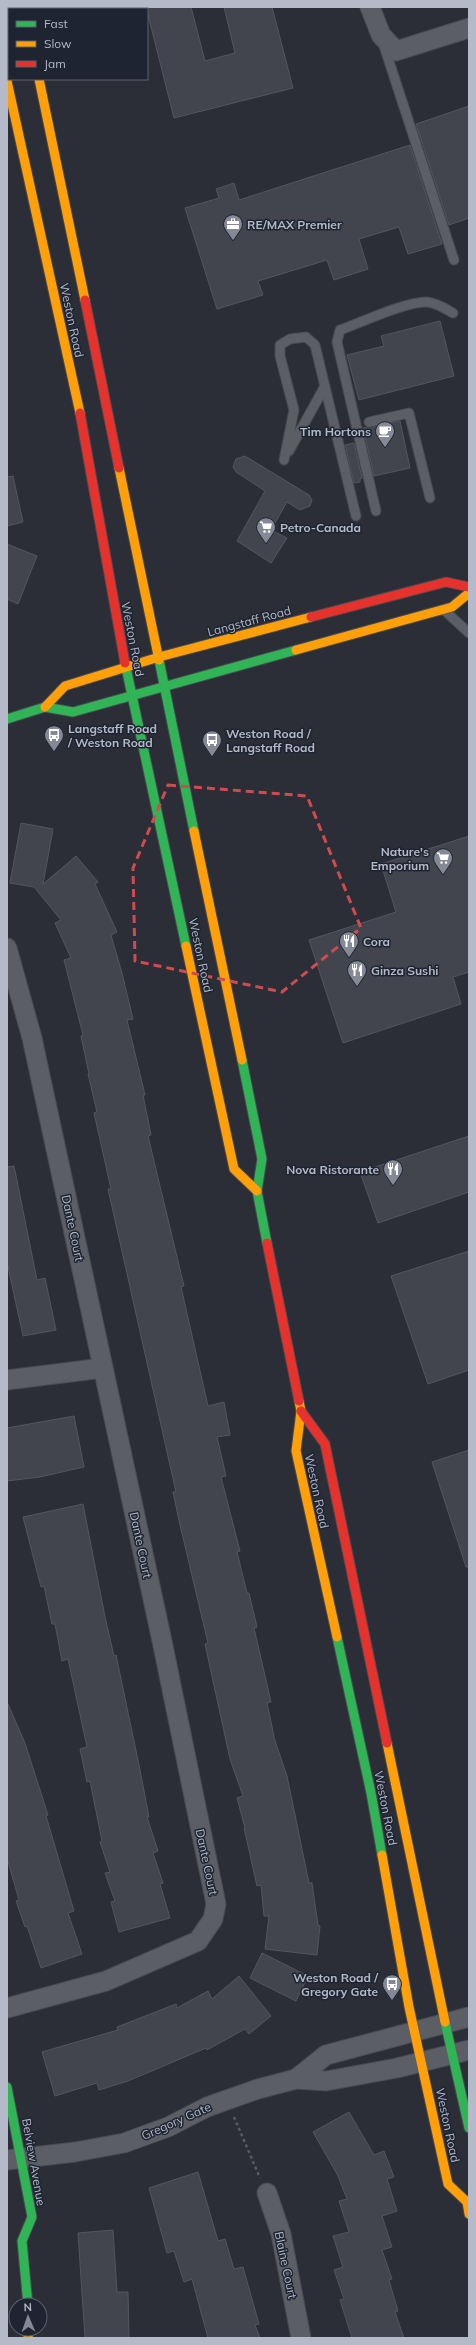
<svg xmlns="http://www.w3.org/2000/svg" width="476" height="2345" font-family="Mulish,sans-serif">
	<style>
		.building { fill: #42454d; stroke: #53565f }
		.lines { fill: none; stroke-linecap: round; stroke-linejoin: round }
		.lane-casing { stroke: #474a51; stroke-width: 11 }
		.street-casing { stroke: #474a51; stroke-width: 21 }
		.fast-casing { stroke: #474a51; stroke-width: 11 }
		.slow-casing { stroke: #474a51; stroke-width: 11 }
		.jam-casing { stroke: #474a51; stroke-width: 11 }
		.path { stroke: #585c62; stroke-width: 2.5; stroke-dasharray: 3 3; stroke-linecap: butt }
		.lane { stroke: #5b5e65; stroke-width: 9 }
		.street { stroke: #5b5e65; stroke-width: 19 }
		.fast { stroke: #30b455; stroke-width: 9 }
		.slow { stroke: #ff9f0a; stroke-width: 9 }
		.jam { stroke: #e5322d; stroke-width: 9 }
		.marked { fill: none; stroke: #ce4c50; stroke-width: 3; stroke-dasharray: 8 5; stroke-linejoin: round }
		.labels { text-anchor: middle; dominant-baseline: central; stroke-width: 3; stroke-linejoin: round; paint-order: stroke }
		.poi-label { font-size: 12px; font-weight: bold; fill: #b5bac8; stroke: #1e2432; text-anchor: start }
		.street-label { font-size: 12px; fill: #b5bac8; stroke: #1e2432 }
	</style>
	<rect width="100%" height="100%" fill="#2b2e37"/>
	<path class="building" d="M 146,7 L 191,7 L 205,61 L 235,53 L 224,7 L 272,7 L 293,88 L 174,118 Z
		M 469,106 L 469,218 L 449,225 L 416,124 Z
		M 410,145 L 442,244 L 408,254 L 399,227 L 359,239 L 368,269 L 334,280 L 327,260 L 258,281 L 263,295 L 217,309 L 185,208 L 219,198 L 216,189 L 234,183 L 239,200 Z
		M 440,321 L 454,376 L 359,400 L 347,355 L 384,346 L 381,336 Z
		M 400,421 L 410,468 L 374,476 L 363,428 Z
		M 354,443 L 362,478 L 360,479 L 360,482 L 354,483 L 345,445 Z
		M 245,456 L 309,495 L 312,500 L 310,506 L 300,510 L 287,502 L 271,530 L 287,538 L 271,563 L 237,541 L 265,491 L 236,472 L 233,467 L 236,459 Z
		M 13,476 L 23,522 L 7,526 L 7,477 Z
		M 7,544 L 37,556 L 18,604 L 7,599 Z
		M 21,823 L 53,829 L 43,884 L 76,856 L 98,882 L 95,884 L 117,932 L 111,935 L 122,973 L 133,1019 L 127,1020 L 145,1095 L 143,1095 L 151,1135 L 148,1136 L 184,1286 L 181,1287 L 208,1406 L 224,1402 L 230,1435 L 217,1437 L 226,1476 L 221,1477 L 240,1551 L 237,1552 L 247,1593 L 249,1593 L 257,1627 L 254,1628 L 271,1702 L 267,1703 L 275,1741 L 287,1776 L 309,1883 L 312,1883 L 318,1925 L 320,1926 L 317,1955 L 265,1949 L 269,1916 L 264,1916 L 261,1885 L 257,1886 L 244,1828 L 245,1828 L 237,1798 L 243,1796 L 230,1759 L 205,1644 L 208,1643 L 180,1525 L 173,1492 L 176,1492 L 108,1189 L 111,1189 L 94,1113 L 97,1112 L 88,1074 L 89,1074 L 81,1036 L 83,1035 L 64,960 L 71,958 L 55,923 L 61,920 L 34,887 L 10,883 Z
		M 469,836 L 469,972 L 453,977 L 461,1004 L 343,1043 L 309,940 L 396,912 L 381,864 Z
		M 469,1136 L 469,1192 L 378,1223 L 360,1172 Z
		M 14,1166 L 37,1280 L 45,1278 L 56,1330 L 23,1336 L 7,1262 L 7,1167 Z
		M 469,1251 L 469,1370 L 428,1384 L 391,1276 Z
		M 74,1416 L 84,1467 L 40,1477 L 7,1481 L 7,1428 Z
		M 469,1450 L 469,1567 L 466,1567 L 432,1462 Z
		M 83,1504 L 105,1617 L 114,1656 L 116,1655 L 140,1770 L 149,1817 L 147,1817 L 158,1851 L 153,1853 L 163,1883 L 160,1884 L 170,1918 L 119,1932 L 111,1902 L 115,1901 L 105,1873 L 110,1872 L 100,1842 L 102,1841 L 90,1781 L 87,1782 L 80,1749 L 87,1747 L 68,1659 L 62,1661 L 55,1624 L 52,1624 L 44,1586 L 41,1587 L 23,1517 Z
		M 7,1702 L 25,1743 L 48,1815 L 46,1816 L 74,1911 L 68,1913 L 82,1954 L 41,1968 L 27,1926 L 25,1927 L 16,1901 L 19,1900 L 7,1858 Z
		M 262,1953 L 308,1976 L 296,2001 L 250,1978 Z
		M 239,1976 L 271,2016 L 249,2034 L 245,2029 L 207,2050 L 206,2048 L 128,2081 L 99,2090 L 97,2083 L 55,2096 L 42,2052 L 118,2030 L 117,2027 L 176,2004 L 177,2008 L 208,1991 L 212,1999 Z
		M 349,2112 L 374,2155 L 384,2151 L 394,2177 L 387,2179 L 397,2211 L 382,2216 L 392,2247 L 382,2250 L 392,2279 L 389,2280 L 398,2311 L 395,2312 L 404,2338 L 352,2338 L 340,2300 L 344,2299 L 334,2270 L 343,2267 L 333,2236 L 349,2232 L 339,2201 L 347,2199 L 337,2174 L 313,2132 Z
		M 198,2172 L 218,2241 L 225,2239 L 234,2269 L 243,2267 L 259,2324 L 255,2325 L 260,2338 L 208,2338 L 192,2279 L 184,2282 L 174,2251 L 167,2253 L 149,2188 Z
		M 113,2230 L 117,2292 L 128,2292 L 129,2338 L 85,2338 L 78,2233 Z"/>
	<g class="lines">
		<g class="lane-casing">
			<path id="lane" d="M 384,46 L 454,260
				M 369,422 L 409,413 L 430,498
				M 289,451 L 325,386
				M 284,460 L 294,410 L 280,356 L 280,345 L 290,339 L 306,337 L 315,345 L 356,516
				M 376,511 L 337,342 L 340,330 C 360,323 407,301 427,302 C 437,303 444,308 453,313
				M 444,610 L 469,633"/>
		</g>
		<g class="street-casing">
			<path id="street" d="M 370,7 L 381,35 L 396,51 L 469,28
				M 7,948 L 32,1038 L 162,1641 L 216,1904 L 213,1919 L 198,1941 L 106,1981 L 7,2008
				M 7,1380 L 103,1368
				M 296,2079 L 326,2055 L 469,2017
				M 7,2160 L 75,2152 L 124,2143 L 168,2127 L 207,2107 L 258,2089 L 296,2079 L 326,2081 L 397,2068 L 469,2050
				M 267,2193 L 281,2234 L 301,2338"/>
		</g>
		<g class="fast-casing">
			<path id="fast" d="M 24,7 L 24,9
				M 159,660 L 194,831
				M 125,663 L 186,946
				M 7,719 L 45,707 L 73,712 L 296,650
				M 242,1060 L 262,1159 L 257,1191 L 267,1243
				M 337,1637 L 371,1793 L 382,1855
				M 445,2022 L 469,2128
				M 7,2087 L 32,2217 L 22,2241 L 28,2305"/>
		</g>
		<g class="slow-casing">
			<path id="slow" d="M 39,79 L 85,300
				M 7,81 L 80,413
				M 119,468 L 159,660
				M 296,650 L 452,607 L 469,593
				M 45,707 L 65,686 L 159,657 L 311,617
				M 194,831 L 242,1060
				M 186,946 L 234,1169 L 257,1191
				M 299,1401 L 301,1411 L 296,1451 L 337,1637
				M 387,1743 L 445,2022
				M 382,1855 L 409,2007 L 448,2184 L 467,2202 L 469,2214
				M 28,2338 L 29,2329"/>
		</g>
		<g class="jam-casing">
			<path id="jam" d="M 85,300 L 119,468
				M 80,413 L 125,663
				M 311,617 L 446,582 L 469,587
				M 267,1243 L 299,1401
				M 301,1411 L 325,1444 L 387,1743"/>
		</g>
		<path class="path" d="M 234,2117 L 260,2178"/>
		<use href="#lane" class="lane"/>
		<use href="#street" class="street"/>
		<use href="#fast" class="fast"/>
		<use href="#slow" class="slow"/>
		<use href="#jam" class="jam"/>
	</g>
	<path class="marked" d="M 168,785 L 307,796 L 361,928 L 282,992 L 135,961 L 133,868 Z"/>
	<defs>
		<g id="office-pin" transform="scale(1)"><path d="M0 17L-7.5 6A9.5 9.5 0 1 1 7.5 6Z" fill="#858995" stroke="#1e2432"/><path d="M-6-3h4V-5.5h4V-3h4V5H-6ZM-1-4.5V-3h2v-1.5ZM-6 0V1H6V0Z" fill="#fff"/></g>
		<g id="cafe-pin" transform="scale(1)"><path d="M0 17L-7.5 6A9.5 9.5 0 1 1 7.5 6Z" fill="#858995" stroke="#1e2432"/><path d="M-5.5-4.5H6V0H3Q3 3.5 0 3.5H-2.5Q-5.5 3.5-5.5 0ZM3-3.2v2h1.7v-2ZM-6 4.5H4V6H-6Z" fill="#fff"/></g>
		<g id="supermarket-pin" transform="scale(1)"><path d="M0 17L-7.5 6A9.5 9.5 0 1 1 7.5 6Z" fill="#858995" stroke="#1e2432"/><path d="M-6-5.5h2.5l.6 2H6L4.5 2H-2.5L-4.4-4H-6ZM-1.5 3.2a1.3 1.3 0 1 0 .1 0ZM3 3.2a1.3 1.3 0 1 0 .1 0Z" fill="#fff"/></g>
		<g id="bus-pin" transform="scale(1)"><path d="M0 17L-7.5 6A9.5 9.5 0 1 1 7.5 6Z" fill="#858995" stroke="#1e2432"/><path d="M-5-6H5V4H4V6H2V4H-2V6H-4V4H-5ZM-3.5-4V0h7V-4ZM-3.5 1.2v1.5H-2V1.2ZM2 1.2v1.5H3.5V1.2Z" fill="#fff"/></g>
		<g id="restaurant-pin" transform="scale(1)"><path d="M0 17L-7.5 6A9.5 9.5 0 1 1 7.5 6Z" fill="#858995" stroke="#1e2432"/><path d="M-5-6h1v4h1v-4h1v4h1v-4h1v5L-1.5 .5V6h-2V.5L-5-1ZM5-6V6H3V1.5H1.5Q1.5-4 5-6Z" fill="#fff"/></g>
	</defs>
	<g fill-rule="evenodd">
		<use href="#office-pin" x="233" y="224"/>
		<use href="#cafe-pin" x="385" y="431"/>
		<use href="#supermarket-pin" x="266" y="527"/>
		<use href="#bus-pin" x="54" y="735"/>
		<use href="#bus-pin" x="212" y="740"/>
		<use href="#supermarket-pin" x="443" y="858"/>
		<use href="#restaurant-pin" x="349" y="941"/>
		<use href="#restaurant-pin" x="357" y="970"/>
		<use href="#restaurant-pin" x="393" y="1169"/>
		<use href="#bus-pin" x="392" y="1984"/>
	</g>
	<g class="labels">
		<g class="poi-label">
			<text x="247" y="224">RE/MAX Premier</text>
			<text x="371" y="431" text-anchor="end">Tim Hortons</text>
			<text x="280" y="527">Petro-Canada</text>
			<text x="68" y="728">Langstaff Road<tspan x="68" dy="14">/ Weston Road</tspan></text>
			<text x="226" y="733">Weston Road /<tspan x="226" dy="14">Langstaff Road</tspan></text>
			<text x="429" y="851" text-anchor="end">Nature's<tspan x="429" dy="14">Emporium</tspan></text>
			<text x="363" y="941">Cora</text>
			<text x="371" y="970">Ginza Sushi</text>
			<text x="379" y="1169" text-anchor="end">Nova Ristorante</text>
			<text x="378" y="1977" text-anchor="end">Weston Road /<tspan x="378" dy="14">Gregory Gate</tspan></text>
		</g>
		<g class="street-label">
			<text transform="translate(72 320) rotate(78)">Weston Road</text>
			<text transform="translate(249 621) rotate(-15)">Langstaff Road</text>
			<text transform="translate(133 639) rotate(79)">Weston Road</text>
			<text transform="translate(201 955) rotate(78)">Weston Road</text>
			<text transform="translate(73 1228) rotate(78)">Dante Court</text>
			<text transform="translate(317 1491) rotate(78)">Weston Road</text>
			<text transform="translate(141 1545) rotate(78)">Dante Court</text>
			<text transform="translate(386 1808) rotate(79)">Weston Road</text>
			<text transform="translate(207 1862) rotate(78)">Dante Court</text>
			<text transform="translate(176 2121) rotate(-24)">Gregory Gate</text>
			<text transform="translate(448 2125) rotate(78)">Weston Road</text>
			<text transform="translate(34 2162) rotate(80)">Belview Avenue</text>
			<text transform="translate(286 2265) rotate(78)">Blaine Court</text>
		</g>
	</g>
	<rect width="476" height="2345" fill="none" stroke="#b5bac8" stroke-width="16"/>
	<rect x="8" y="8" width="140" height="72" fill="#1e2432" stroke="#5a606e"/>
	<rect x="16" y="21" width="20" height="6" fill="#30b455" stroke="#5a606e"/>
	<text x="44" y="28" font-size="12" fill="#b5bac8">Fast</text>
	<rect x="16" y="41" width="20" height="6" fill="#ff9f0a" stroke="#5a606e"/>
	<text x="44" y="48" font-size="12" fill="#b5bac8">Slow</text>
	<rect x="16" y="61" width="20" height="6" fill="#e5322d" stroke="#5a606e"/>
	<text x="44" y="68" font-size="12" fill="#b5bac8">Jam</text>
	<g transform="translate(28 2317) rotate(358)"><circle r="19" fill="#1e2432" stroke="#5a606e"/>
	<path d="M0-3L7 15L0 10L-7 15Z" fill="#858995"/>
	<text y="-6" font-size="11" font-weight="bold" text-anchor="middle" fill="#b5bac8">N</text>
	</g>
</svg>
